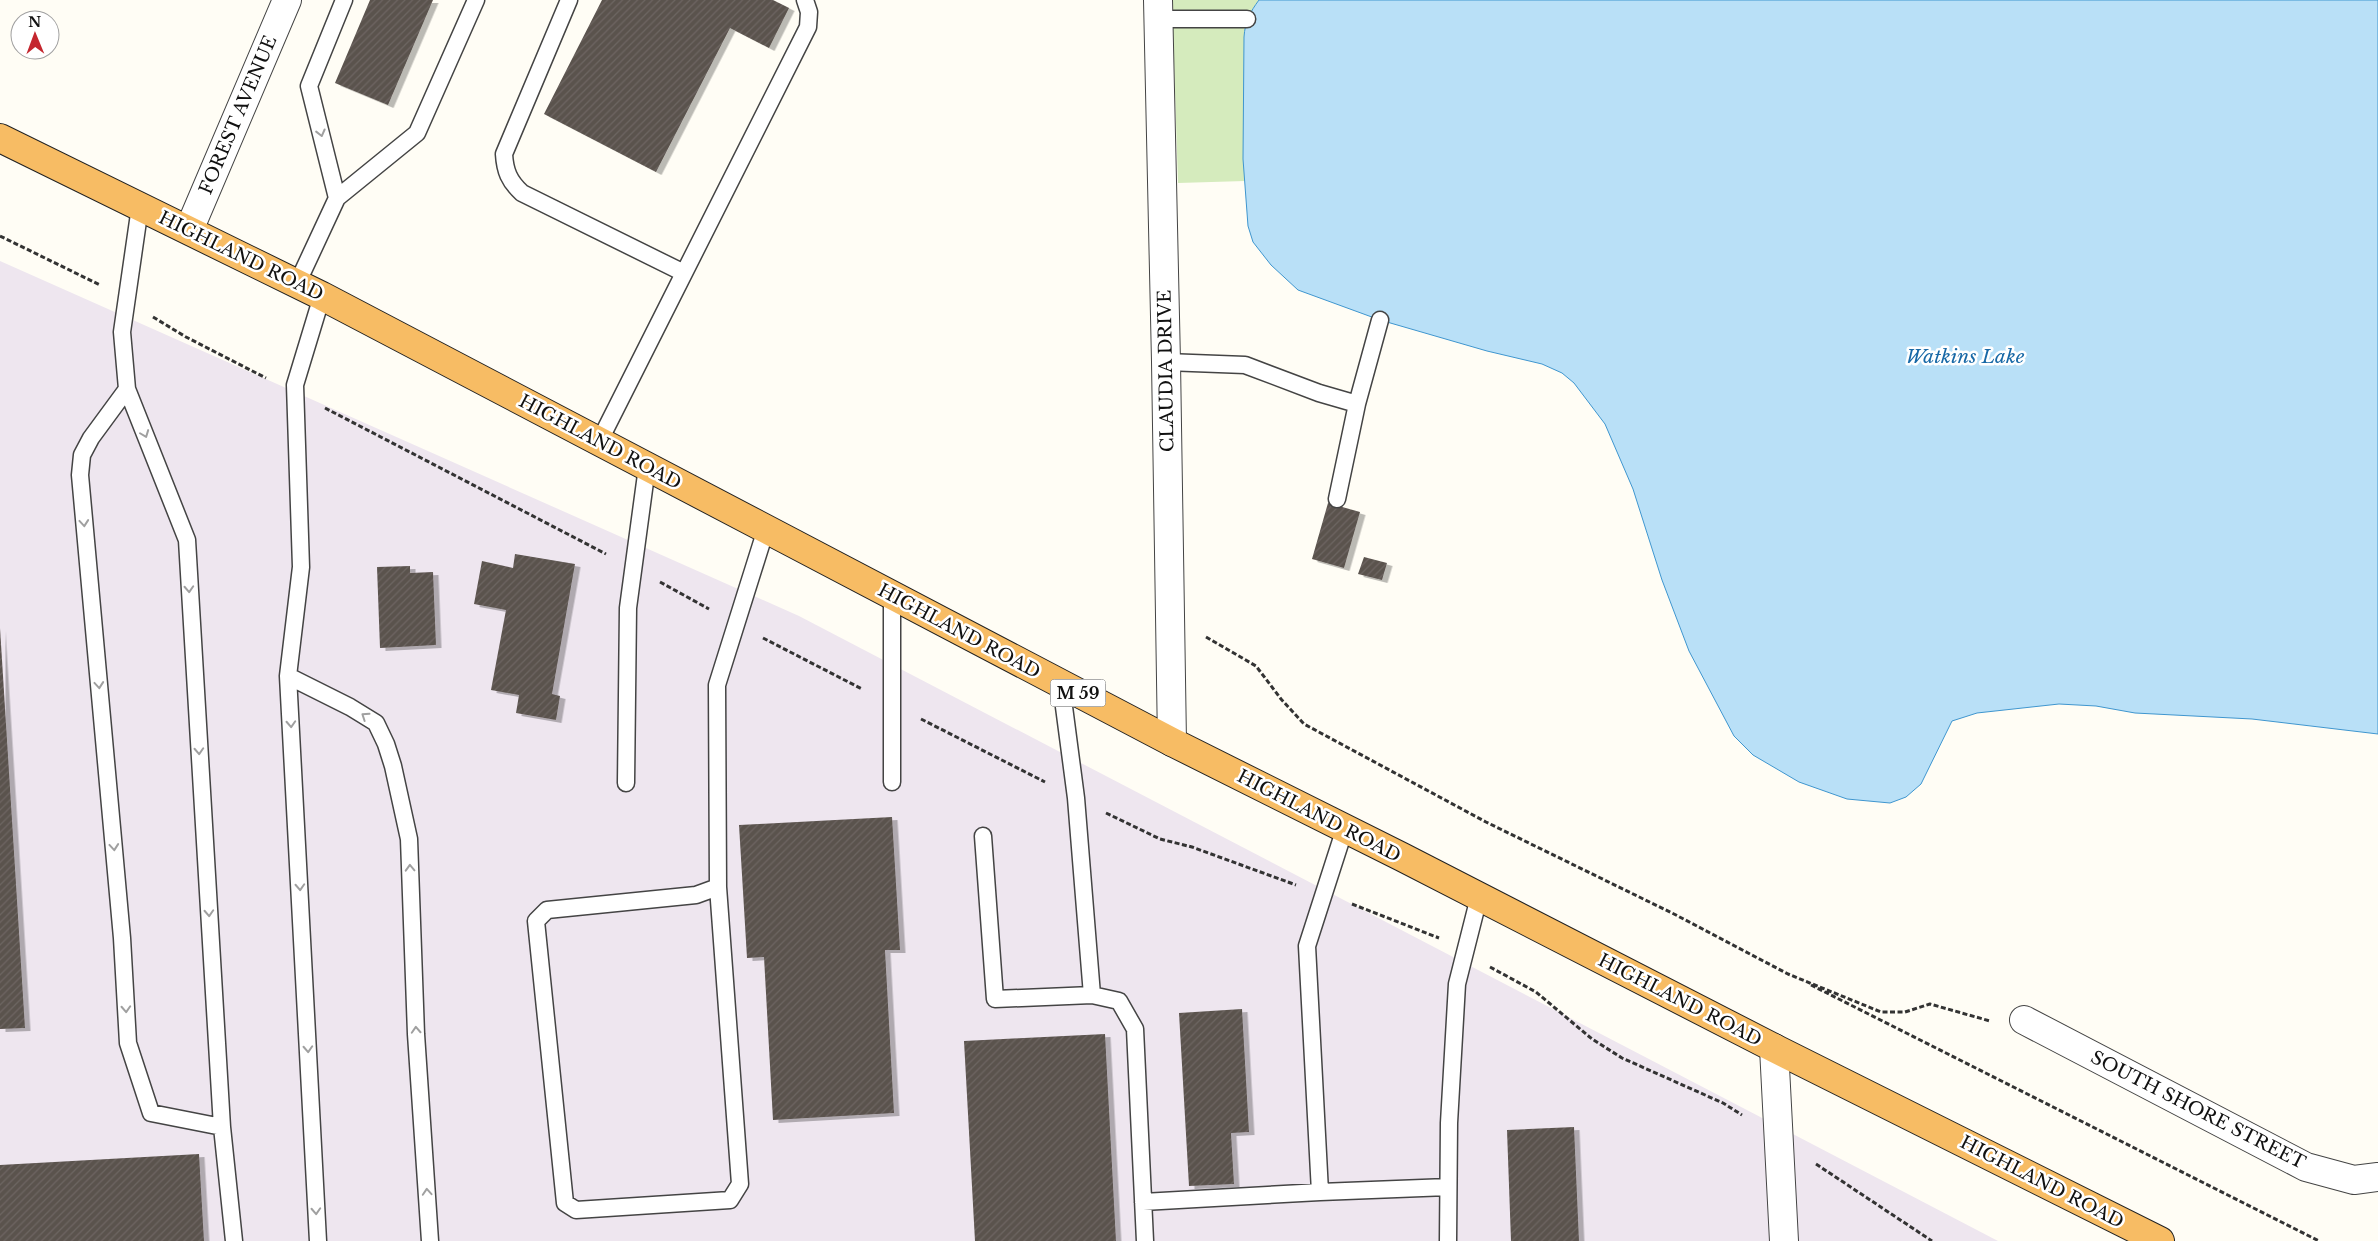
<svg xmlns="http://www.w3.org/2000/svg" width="2378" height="1241" font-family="'Libre Baskerville',serif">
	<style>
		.industrial { fill: #eee6ef }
		.park { fill: #d5ebbd }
		.water { fill: #b9e0f7; stroke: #3f96cf }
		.building { fill: url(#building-hatch); filter: url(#shadow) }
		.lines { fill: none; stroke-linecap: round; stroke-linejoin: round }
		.service-casing { stroke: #444; stroke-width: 19 }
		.minor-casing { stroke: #444; stroke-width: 30 }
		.trunk-casing { stroke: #222; stroke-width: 30 }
		.path { stroke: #333; stroke-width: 3; stroke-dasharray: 5 2.5; stroke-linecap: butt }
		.service { stroke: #fff; stroke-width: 16 }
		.minor { stroke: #fff; stroke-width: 28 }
		.trunk { stroke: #f7bc64; stroke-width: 28 }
		.oneway { stroke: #a0a0a0 }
		.labels { text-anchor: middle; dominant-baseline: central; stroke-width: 5; stroke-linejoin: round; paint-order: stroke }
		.shield { fill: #fff; stroke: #585858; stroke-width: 1 }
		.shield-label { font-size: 16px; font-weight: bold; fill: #111 }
		.street-label { font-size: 18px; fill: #111; stroke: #fff }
		.water-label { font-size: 19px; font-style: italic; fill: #1768a6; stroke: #fff }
	</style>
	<defs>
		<pattern id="building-hatch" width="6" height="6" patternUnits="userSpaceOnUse" patternTransform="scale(1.25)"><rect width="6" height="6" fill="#5a524d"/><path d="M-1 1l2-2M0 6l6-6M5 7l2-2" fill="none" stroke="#6d6662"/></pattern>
		<filter id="shadow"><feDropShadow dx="5.5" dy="3" stdDeviation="0" flood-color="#0004"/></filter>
	</defs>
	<rect width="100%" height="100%" fill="#fffdf5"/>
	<path class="industrial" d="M 0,261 L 799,616 L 1998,1241 L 0,1241 Z"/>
	<path class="park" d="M 1172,0 L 1259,0 C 1250,12 1245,22 1244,37 L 1245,181 L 1178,183 Z"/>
	<path class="water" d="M 1259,0 L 2378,0 L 2378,734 L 2252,719 L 2135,713 L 2096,706 L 2059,704 L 1977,713 L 1952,721 L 1921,784 L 1906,797 L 1890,803 L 1847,799 L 1799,782 L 1753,755 L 1734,736 L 1689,651 L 1662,580 L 1633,489 L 1605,424 L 1574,383 L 1562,373 L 1542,364 L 1487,351 L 1380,320 L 1298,290 L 1271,265 L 1253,242 L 1248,226 L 1243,159 L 1244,37 C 1245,22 1250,12 1259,0 Z"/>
	<path class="building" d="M 370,0 L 433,0 L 388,105 L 335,83 Z
		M 602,0 L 773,0 L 789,8 L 769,48 L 730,28 L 656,172 L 544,114 Z
		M 1328,503 L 1360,512 L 1344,568 L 1312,559 Z
		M 515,554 L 575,564 L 552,694 L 560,696 L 556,720 L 516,713 L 519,695 L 491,690 L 506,610 L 474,604 L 482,561 L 513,568 Z
		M 1364,557 L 1387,563 L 1382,580 L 1358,574 Z
		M 410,566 L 410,573 L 433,572 L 436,645 L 380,648 L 377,567 Z
		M 0,628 L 25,1028 L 0,1029 Z
		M 892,817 L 900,950 L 885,950 L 894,1113 L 773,1120 L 764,957 L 747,958 L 739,825 Z
		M 1242,1009 L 1249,1132 L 1231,1133 L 1234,1184 L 1189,1186 L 1179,1013 Z
		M 1105,1034 L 1116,1241 L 975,1241 L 964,1041 Z
		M 1574,1127 L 1579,1241 L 1511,1241 L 1507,1130 Z
		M 199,1154 L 204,1241 L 0,1241 L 0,1165 Z"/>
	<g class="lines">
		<g class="service-casing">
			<path id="service" d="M 569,0 L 504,154 C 505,171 509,181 522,193 L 684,273
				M 1159,19 L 1247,19
				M 337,198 L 309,86 L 344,0
				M 140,207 L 122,332 L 127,389 L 91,438 L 82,455 L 80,475 L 122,938 L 128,1043 L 151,1113 L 222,1127 L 234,1241
				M 297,284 L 337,198 L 417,133 L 476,0
				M 1166,362 L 1245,365 L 1319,393 L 1357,404 L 1337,499
				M 127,389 L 187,540 L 222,1127
				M 1357,404 L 1380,320
				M 599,442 L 808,27 L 809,12 L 805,0
				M 288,676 L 350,707 L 376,723 L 386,744 L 393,766 L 409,839 L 416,1034 L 430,1241
				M 1061,684 L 1076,798 L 1092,995 L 1119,1001 L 1135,1029 L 1145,1241
				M 892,782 L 892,595
				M 626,783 L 628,608 L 647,467
				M 1345,828 L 1307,946 L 1320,1192 L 1448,1187
				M 983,836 L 995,999 L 1092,995
				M 718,887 L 740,1184 L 730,1200 L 576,1210 L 565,1203 L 536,921 L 547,910 L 696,895 L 718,887 L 717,685 L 766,529
				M 1143,1202 L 1320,1192
				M 318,1241 L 288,676 L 301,567 L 295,385 L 322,296
				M 1448,1241 L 1449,1123 L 1457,984 L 1479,897"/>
		</g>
		<g class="minor-casing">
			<path id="minor" d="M 1158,0 L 1166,362 L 1172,742
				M 189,230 L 287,0
				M 2024,1020 L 2306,1167 L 2354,1180 L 2378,1177
				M 1774,1048 L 1784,1241"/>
		</g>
		<g class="trunk-casing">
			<path id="trunk" d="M 0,138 L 322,296 L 1172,742 L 1402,857 L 1774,1048 L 2160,1241"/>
		</g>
		<path class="path" d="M 0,236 L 100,285
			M 153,317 L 186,337 L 266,378
			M 325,408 L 606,554
			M 660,582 L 709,609
			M 1206,637 L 1256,666 L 1281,699 L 1304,724 L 1486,822 L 1674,914 L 1788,974 L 1881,1012 L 1905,1012 L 1930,1004 L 1990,1021
			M 763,638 L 862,689
			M 921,719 L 1045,782
			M 1106,813 L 1160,839 L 1192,847 L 1296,885
			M 1352,904 L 1439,938
			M 1490,967 L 1536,992 L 1592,1039 L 1622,1058 L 1723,1103 L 1742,1115
			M 1811,985 L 2319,1241
			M 1816,1164 L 1932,1241"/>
		<use href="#service" class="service"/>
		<use href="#minor" class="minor"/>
		<use href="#trunk" class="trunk"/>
	</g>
	<defs><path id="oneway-chevron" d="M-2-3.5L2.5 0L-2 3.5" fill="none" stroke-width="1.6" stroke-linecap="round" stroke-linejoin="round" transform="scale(1.25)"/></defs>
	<g class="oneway">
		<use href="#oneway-chevron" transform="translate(321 133) rotate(76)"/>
		<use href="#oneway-chevron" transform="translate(145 434) rotate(69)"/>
		<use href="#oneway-chevron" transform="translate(84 523) rotate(85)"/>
		<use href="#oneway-chevron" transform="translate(189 589) rotate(87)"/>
		<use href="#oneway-chevron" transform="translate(99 685) rotate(85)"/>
		<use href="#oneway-chevron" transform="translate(365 716) rotate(-146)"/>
		<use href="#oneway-chevron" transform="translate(291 724) rotate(87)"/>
		<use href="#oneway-chevron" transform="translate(199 751) rotate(87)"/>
		<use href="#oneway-chevron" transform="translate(114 847) rotate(85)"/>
		<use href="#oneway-chevron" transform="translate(410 868) rotate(-92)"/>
		<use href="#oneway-chevron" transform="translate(300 887) rotate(87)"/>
		<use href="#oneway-chevron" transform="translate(209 913) rotate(87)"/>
		<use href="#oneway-chevron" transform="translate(126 1009) rotate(87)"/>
		<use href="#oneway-chevron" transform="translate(416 1030) rotate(-93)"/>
		<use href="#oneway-chevron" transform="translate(308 1049) rotate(87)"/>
		<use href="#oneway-chevron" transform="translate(427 1192) rotate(-94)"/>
		<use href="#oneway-chevron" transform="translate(316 1211) rotate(87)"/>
	</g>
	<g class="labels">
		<rect class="shield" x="1050.5" y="679.5" width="55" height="27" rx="4"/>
		<g class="shield-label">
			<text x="1078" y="693">M 59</text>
		</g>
		<g class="street-label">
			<text transform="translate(238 115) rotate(-67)">FOREST AVENUE</text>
			<text transform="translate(241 256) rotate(26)">HIGHLAND ROAD</text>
			<text transform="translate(1166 371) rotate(-91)">CLAUDIA DRIVE</text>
			<text transform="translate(600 442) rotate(28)">HIGHLAND ROAD</text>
			<text transform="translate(959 631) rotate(28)">HIGHLAND ROAD</text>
			<text transform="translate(1319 816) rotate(27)">HIGHLAND ROAD</text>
			<text transform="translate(1680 1000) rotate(27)">HIGHLAND ROAD</text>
			<text transform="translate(2198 1110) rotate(27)">SOUTH SHORE STREET</text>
			<text transform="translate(2042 1182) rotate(27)">HIGHLAND ROAD</text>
		</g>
		<g class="water-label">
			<text x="1965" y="356">Watkins Lake</text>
		</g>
	</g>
	<g transform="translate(35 35) rotate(359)"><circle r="24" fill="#ffffff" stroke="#a0a0a0"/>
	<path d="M0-4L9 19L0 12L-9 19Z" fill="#c4262e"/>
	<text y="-8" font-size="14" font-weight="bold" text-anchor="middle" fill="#111111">N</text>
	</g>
</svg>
